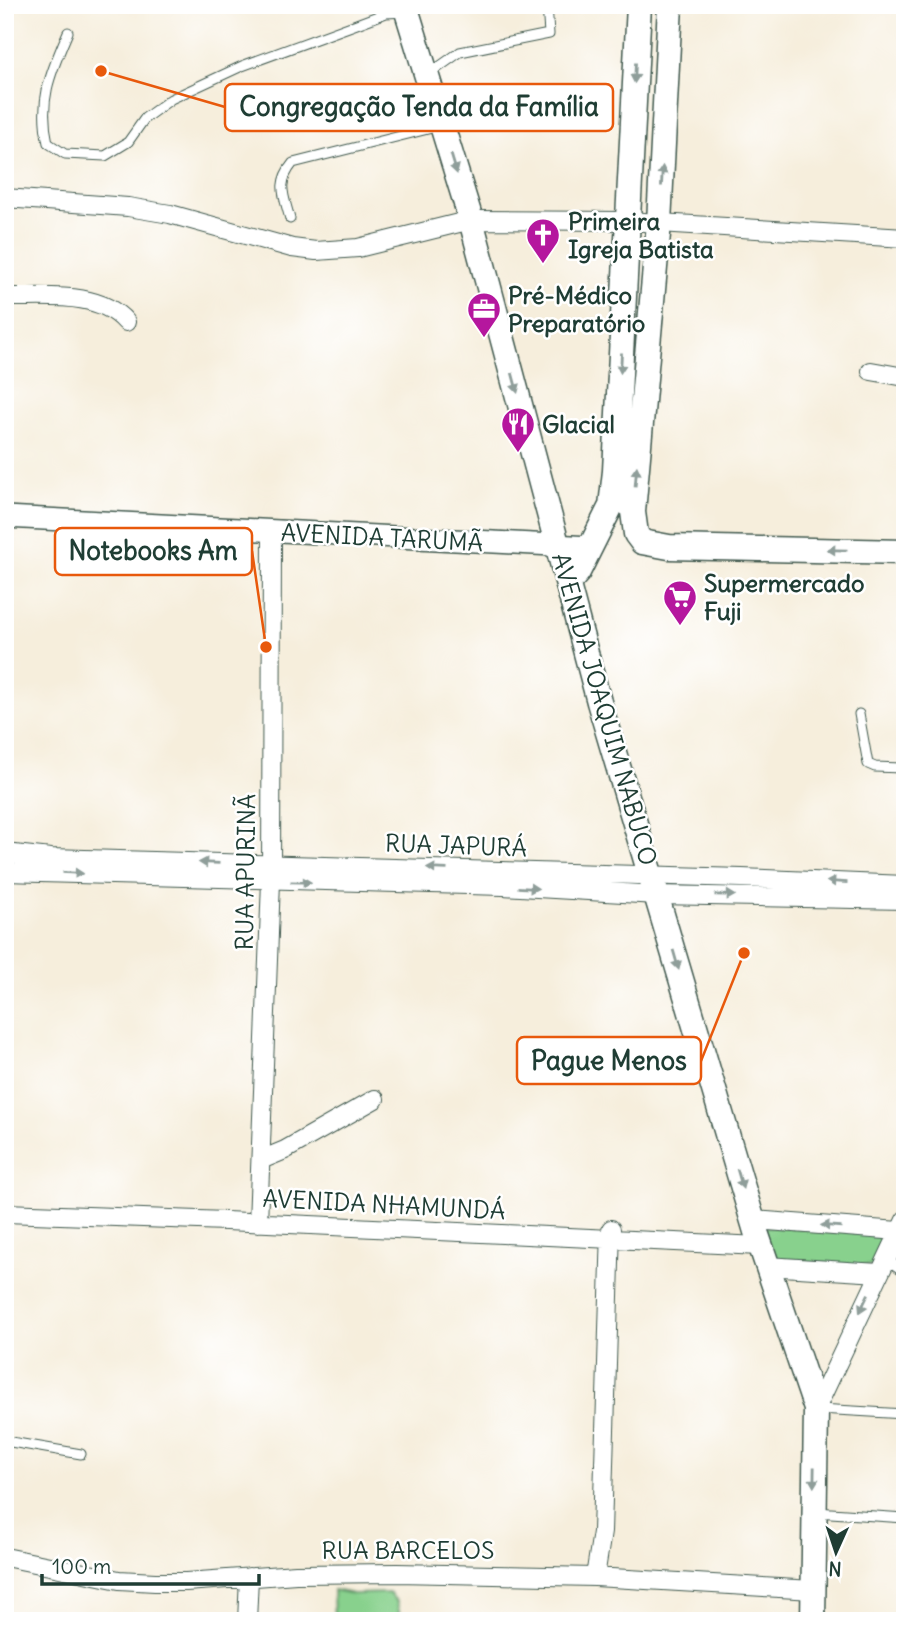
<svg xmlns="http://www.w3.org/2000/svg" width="910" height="1626" font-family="Delius,sans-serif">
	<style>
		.green { fill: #88d18d; stroke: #548760; stroke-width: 2 }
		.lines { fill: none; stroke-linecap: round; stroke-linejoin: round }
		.service-casing { stroke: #3f584d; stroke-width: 11 }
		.minor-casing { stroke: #3f584d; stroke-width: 20 }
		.tertiary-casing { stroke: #3f584d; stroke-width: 24 }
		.secondary-casing { stroke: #3f584d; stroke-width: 27 }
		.service { stroke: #fff; stroke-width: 9 }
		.minor { stroke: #fff; stroke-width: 18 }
		.tertiary { stroke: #fff; stroke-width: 21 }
		.secondary { stroke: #fff; stroke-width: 24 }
		.oneway { fill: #8f9e9a }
		.labels { text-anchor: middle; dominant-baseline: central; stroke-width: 5; stroke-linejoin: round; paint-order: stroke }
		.poi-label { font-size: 24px; font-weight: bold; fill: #1f3d34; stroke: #fff; text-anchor: start }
		.street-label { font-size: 24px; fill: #1f3d34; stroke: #fff }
		.leader { fill: none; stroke: #e8590c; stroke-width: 2.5 }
		.callout-dot { fill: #e8590c; stroke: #fff; stroke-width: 2.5 }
		.callout { fill: #fff; stroke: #e8590c; stroke-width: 2.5 }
		.callout-label { font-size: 26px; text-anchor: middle; font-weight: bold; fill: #1f3d34 }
	</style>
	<rect width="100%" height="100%" fill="#fff"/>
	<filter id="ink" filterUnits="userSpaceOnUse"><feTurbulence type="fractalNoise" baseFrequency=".0143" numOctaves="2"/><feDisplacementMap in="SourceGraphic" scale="14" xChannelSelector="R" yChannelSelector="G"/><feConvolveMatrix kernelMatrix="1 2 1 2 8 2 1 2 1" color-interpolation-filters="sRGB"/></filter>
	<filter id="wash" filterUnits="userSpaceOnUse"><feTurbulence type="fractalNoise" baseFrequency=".00686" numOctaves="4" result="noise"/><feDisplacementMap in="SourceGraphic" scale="28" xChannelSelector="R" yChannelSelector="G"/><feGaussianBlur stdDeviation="1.57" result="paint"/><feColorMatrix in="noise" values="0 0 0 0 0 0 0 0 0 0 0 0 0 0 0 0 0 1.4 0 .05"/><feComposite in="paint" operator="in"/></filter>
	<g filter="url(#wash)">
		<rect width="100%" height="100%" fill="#f6eedc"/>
		<path class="green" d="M 759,1226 L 890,1231 L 873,1266 L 770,1263 Z
			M 333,1590 L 353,1594 L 389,1593 L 397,1602 L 401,1621 L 334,1621 Z"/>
	</g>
	<g filter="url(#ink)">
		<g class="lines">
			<g class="service-casing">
				<path id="service" d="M 68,32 C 51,72 38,99 48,143 L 65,154 L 105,156 L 128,142 L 145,118 L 171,99 L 242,66 L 354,25 L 386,13 L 406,12
					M 429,74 L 460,52 L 549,34 L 547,5
					M 290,219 C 284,195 276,184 293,163 L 440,126
					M 859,714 L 868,764 L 875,767 L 901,768 L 905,774
					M 886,1259 L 905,1272
					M 819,1409 L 905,1414
					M 5,1441 L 81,1454
					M 816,1512 L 905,1518"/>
			</g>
			<g class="minor-casing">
				<path id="minor" d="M 5,198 L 128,207 L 170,214 L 292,248 L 316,251 L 358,248 L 471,220 L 627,221 L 905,238
					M 5,297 C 45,298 98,290 126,322
					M 871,371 L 905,377
					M 5,853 L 51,858 L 742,878 L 905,885
					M 5,872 L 503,886 L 657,895 L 905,900
					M 261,1160 L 285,1150 L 375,1099
					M 5,1213 L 226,1221 L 760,1246
					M 753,1220 L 899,1231
					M 258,1223 L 271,881 L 272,531
					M 766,1266 L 879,1273
					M 816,1409 L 905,1220
					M 5,1557 L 119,1580 L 155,1582 L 186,1582 L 296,1574 L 397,1573 L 595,1577 L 813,1590
					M 595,1577 L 602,1532 L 611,1229
					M 247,1621 L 249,1577"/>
			</g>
			<g class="tertiary-casing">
				<path id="tertiary" d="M 5,517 L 591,547"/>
			</g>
			<g class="secondary-casing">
				<path id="secondary" d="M 405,5 L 471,220 L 599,702 L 757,1235 L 816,1409 L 813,1621
					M 670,5 L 659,223 L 633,512 L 636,534 L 642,542 L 669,547 L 905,552
					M 569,582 L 578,572 L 611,506 L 615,471 L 639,5"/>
			</g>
			<use href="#service" class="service"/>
			<use href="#minor" class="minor"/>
			<use href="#tertiary" class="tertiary"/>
			<use href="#secondary" class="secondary"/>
		</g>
		<defs><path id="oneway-solid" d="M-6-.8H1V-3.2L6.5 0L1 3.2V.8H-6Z" transform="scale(1.75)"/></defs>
		<g class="oneway">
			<use href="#oneway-solid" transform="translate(635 73) rotate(93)"/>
			<use href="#oneway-solid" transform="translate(454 164) rotate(73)"/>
			<use href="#oneway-solid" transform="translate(662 176) rotate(-87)"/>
			<use href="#oneway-solid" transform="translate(621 363) rotate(93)"/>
			<use href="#oneway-solid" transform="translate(515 383) rotate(75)"/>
			<use href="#oneway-solid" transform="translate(636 476) rotate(-85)"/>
			<use href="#oneway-solid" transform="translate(837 550) rotate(-179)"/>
			<use href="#oneway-solid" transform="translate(209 863) rotate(-178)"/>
			<use href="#oneway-solid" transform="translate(437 869) rotate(-178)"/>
			<use href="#oneway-solid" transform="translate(73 873) rotate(3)"/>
			<use href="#oneway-solid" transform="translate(301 882) rotate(1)"/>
			<use href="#oneway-solid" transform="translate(837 882) rotate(-177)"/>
			<use href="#oneway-solid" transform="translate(528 888) rotate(3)"/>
			<use href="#oneway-solid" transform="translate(725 895) rotate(1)"/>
			<use href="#oneway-solid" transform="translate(676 960) rotate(74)"/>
			<use href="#oneway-solid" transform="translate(740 1179) rotate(74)"/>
			<use href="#oneway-solid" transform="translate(831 1226) rotate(-176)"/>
			<use href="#oneway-solid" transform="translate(864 1303) rotate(116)"/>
			<use href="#oneway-solid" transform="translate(814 1477) rotate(91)"/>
		</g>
	</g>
	<defs>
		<g id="church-pin" transform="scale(1.75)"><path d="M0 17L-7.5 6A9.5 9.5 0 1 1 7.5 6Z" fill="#b5179e" stroke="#fff"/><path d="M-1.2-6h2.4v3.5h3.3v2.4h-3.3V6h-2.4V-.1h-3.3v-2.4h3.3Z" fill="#fff"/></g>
		<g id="office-pin" transform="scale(1.75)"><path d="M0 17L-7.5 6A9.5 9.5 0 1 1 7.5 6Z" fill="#b5179e" stroke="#fff"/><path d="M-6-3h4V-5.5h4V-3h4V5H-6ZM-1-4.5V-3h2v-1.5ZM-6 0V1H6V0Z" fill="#fff"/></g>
		<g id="restaurant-pin" transform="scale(1.75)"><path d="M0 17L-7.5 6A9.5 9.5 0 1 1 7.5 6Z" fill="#b5179e" stroke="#fff"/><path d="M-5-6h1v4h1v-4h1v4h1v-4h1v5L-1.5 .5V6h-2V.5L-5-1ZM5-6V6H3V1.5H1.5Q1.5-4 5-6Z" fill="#fff"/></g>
		<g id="supermarket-pin" transform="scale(1.75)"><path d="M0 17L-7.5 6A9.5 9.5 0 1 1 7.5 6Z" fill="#b5179e" stroke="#fff"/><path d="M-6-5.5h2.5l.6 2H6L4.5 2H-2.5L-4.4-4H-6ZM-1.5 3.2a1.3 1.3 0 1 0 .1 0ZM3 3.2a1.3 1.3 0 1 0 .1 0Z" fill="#fff"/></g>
	</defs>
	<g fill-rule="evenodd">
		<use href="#church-pin" x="543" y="235"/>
		<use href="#office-pin" x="484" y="309"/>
		<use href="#restaurant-pin" x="518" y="424"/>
		<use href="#supermarket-pin" x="680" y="597"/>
	</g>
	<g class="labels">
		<g class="poi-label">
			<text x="568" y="221">Primeira<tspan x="568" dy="28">Igreja Batista</tspan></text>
			<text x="508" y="295">Pré-Médico<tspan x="508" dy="28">Preparatório</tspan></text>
			<text x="542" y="424">Glacial</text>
			<text x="704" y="583">Supermercado<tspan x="704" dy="28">Fuji</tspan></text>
		</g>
		<g class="street-label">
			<text transform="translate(382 537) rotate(3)">AVENIDA TARUMÃ</text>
			<text transform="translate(605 709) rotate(74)">AVENIDA JOAQUIM NABUCO</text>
			<text transform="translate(456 845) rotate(2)">RUA JAPURÁ</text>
			<text transform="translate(245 872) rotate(-89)">RUA APURINÃ</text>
			<text transform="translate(384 1204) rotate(3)">AVENIDA NHAMUNDÁ</text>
			<text x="408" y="1550">RUA BARCELOS</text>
		</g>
	</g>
	<path class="leader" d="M101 71L225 107M266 647L252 551M744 953L701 1061"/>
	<g class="callout-dot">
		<circle cx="101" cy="71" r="7"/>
		<circle cx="266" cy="647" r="7"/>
		<circle cx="744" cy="953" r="7"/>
	</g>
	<g class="callout">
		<rect x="225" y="84" width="388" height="47" rx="7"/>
		<rect x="55" y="528" width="197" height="47" rx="7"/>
		<rect x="517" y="1037" width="184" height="47" rx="7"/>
	</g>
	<g class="callout-label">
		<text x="419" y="116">Congregação Tenda da Família</text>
		<text x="153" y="560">Notebooks Am</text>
		<text x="609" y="1070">Pague Menos</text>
	</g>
	<rect width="910" height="1626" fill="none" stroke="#fff" stroke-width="28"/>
	<g transform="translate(836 1552) rotate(183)" stroke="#ffffff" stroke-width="5" paint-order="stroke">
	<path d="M0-5L12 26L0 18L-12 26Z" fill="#1f3d34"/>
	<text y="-10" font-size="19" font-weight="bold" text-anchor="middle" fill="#1f3d34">N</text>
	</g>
	<path d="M42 1574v10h217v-10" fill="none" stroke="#1f3d34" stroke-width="3.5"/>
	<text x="52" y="1574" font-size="21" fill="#1f3d34" stroke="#ffffff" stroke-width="5" paint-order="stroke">100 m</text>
</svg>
